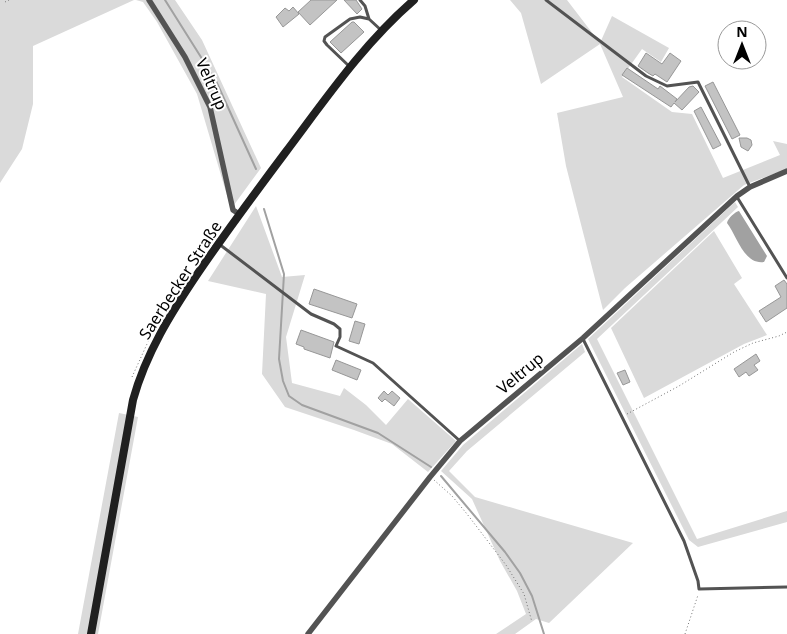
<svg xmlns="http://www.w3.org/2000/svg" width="787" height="634" font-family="'Noto Sans',sans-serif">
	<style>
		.green { fill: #dadada }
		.water { fill: #a1a1a1 }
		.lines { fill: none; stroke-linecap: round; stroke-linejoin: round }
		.stream { stroke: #a1a1a1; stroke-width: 2 }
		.building { fill: #c3c3c3; stroke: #979797 }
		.path { stroke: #757575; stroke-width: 1; stroke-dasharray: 1 2.5; stroke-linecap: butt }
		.lane { stroke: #535353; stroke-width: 3 }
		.street { stroke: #535353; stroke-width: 5.5 }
		.secondary { stroke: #202020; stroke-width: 8 }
		.labels { text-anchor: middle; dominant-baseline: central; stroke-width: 4; stroke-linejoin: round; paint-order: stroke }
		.street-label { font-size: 16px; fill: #000; stroke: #fff }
	</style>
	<rect width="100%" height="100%" fill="#fff"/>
	<path class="green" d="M 0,0 L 134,0 L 33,46 L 33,104 L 22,149 L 0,183 Z
		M 136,0 L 175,0 L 202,40 L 261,168 L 231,209 L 197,94 L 157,22 L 143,2 Z
		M 510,0 L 567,0 L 600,43 L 612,16 L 669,48 L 661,62 L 642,49 L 622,77 L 672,112 L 692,114 L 723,178 L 780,155 L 773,141 L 787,144 L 787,169 L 744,185 L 625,288 L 603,310 L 566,166 L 557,113 L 623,97 L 600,44 L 541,84 L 521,13 Z
		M 735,202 L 738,207 L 597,339 L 697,539 L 787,511 L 787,522 L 698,547 L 689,540 L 588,339 Z
		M 256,206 L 282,277 L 305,275 L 286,337 L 292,383 L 340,396 L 344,388 L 366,405 L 386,425 L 408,399 L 456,441 L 428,472 L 392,444 L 354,430 L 285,407 L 262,374 L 266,294 L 208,281 Z
		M 714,231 L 742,278 L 734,284 L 767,335 L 744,344 L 644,398 L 611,328 Z
		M 582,344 L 585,352 L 467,451 L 449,471 L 475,497 L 633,543 L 549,623 L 536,619 L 515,634 L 496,634 L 526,614 L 517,591 L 500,561 L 472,499 L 441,471 L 463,445 Z
		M 119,413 L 138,417 L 98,634 L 78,634 Z"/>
	<path class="water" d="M 739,211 L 767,256 L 764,262 C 744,265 737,236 727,223 C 728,218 735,212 739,211 Z"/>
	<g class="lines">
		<path class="stream" d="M 165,0 L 216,81 L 256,169
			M 264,209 L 284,274 L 279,359 L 283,381 L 289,396 L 302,405 L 378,433 L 431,467
			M 441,476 L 505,552 L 520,573 L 532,596 L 544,634"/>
	</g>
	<path class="building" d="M 311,0 L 337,0 L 310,25 L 298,12 Z
		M 344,0 L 356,0 L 362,9 L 357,14 Z
		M 293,7 L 299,14 L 283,27 L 276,17 L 285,8 L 289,11 Z
		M 352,22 L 354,22 L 364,32 L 341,53 L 330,42 Z
		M 646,53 L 662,64 L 670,53 L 681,61 L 667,82 L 655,74 L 653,76 L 648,73 L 638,66 Z
		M 627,68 L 658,89 L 660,86 L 677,99 L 675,102 L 689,87 L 693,86 L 699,92 L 682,110 L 674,103 L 671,107 L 622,75 Z
		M 713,82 L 740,135 L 732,139 L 705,86 Z
		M 701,107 L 721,145 L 713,149 L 694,111 Z
		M 739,138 L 747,138 L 751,140 L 752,145 L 748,151 L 741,147 Z
		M 784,280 L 787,284 L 787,308 L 766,322 L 759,311 L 781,297 L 775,286 Z
		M 314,289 L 357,304 L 352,318 L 309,304 Z
		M 355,321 L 365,324 L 359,344 L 349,341 Z
		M 301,330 L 334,342 L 330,358 L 304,349 L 304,347 L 296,344 Z
		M 756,354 L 760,361 L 754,365 L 758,370 L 749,376 L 746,372 L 739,377 L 734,369 Z
		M 336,360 L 361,370 L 357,380 L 332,370 Z
		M 625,370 L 630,382 L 623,385 L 617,373 Z
		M 384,391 L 388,395 L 392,391 L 400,398 L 394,406 L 385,399 L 382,402 L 378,398 Z"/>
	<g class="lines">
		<path class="path" d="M 5,2 L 9,0
			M 132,377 L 152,333
			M 627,414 L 679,386 L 734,352 L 753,343 L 779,336 L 787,332
			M 434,480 L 452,496 L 467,514 L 506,565 L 524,594 L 532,622
			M 685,634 L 698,595"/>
		<path class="lane" d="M 360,0 L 365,6 L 369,19 L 382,31
			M 546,0 L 646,76 L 667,86 L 698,82 L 750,187
			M 350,67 L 327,45 L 324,41 L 325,37 L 350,19 L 360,17 L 369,19
			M 737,197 L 787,278
			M 219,244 L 311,314 L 334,324 L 340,329 L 340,337 L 336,346 L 373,363 L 460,441
			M 583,339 L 684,541 L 698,581 L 699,589 L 787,587"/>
		<path class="street" d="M 149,0 L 185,57 L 210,107 L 233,210 L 239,214
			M 308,634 L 430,477 L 460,441 L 583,338 L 737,196 L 750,187 L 787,171"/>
		<path class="secondary" d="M 91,634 L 133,400 C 146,353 171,313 198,273 C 226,232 255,193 285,153 C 325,100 363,44 414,0"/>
	</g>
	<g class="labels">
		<g class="street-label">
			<text transform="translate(212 84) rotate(66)">Veltrup</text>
			<text transform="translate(180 280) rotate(-57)">Saerbecker Straße</text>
			<text transform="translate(520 373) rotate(-40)">Veltrup</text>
		</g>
	</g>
	<g transform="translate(742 45)"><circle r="24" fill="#ffffff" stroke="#999999"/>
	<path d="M0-4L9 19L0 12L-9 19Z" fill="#000000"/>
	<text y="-8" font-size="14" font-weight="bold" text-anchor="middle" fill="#000000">N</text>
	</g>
</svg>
